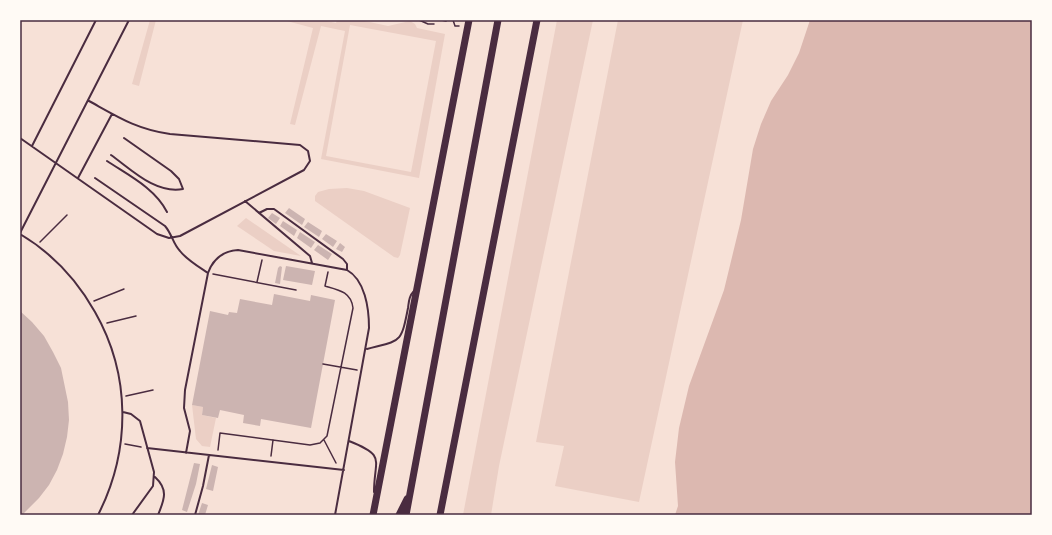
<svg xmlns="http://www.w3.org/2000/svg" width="1052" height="535" font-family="Overpass,sans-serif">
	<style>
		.green { fill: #ebcfc5; fill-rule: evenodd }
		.water { fill: #dcb8b0 }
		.building { fill: #ccb4b1 }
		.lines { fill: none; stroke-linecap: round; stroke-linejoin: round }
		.path { stroke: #4a2c40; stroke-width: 1.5 }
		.service { stroke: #4a2c40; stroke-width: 2 }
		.primary { stroke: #4a2c40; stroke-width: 7 }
		.trunk { stroke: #4a2c40; stroke-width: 7 }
		.neatline { fill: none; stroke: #4a2c40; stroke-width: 1.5 }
	</style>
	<rect width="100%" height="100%" fill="#f7e1d7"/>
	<path class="green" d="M 150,20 L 156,20 L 139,86 L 132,84 Z
		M 283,20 L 322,20 L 336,23 L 337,20 L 360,20 L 388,26 L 410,21 L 415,24 L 417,28 L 445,34 L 419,178 L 321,159 L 345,31 L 321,26 L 295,125 L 290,124 L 313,28 ZM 350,25 L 436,41 L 411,172 L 326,156 Z
		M 557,20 L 593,20 L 499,466 L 491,515 L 463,515 Z
		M 618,20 L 743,20 L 639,502 L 555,486 L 564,446 L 536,442 Z
		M 347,188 L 364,191 L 410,208 L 400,255 L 398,258 L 394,257 L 315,201 L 315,196 L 318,192 L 329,189 Z
		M 246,218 L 301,256 L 274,251 L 237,226 Z
		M 192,405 L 203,407 L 202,415 L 216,418 L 210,447 L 202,446 L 196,439 Z"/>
	<path class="water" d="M 810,20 L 1032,20 L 1032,515 L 675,515 L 678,506 L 675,462 L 679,428 L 689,386 L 724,290 L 741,220 L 753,149 L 761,124 L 771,101 L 788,75 L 799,53 Z"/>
	<path class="building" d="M 289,208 L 305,219 L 302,225 L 285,213 Z
		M 272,213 L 280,218 L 276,224 L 268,218 Z
		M 283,221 L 297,230 L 294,236 L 280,226 Z
		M 308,222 L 322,231 L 319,237 L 304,227 Z
		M 300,232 L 315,242 L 311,248 L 297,238 Z
		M 326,234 L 337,241 L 333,247 L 322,239 Z
		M 340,243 L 345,247 L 342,252 L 336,249 Z
		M 318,245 L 332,254 L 328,260 L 314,250 Z
		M 280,266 L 282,267 L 280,284 L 275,283 L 278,268 Z
		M 286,266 L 315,271 L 312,285 L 283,280 Z
		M 274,294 L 310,301 L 311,295 L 335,300 L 311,428 L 261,419 L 260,426 L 243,423 L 244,415 L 220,410 L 218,418 L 202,415 L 203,407 L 192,405 L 210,311 L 228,315 L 229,312 L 237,313 L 240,299 L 272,305 Z
		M 20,311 L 32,322 L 44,336 L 53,352 L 61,368 L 68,402 L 69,420 L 67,437 L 63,454 L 57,470 L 49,485 L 39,498 L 22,515 L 20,515 Z
		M 194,463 L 200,464 L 196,484 L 187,512 L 182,510 Z
		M 212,465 L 218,467 L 213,491 L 206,489 Z
		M 202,503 L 208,505 L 205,515 L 198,515 Z"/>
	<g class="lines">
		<path class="path" d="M 419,20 L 428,24 L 434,24
			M 441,20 L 446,21 L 447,20
			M 453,20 L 455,26 L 459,26
			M 40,242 L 67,215
			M 213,274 L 296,290
			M 257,282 L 262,260
			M 94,301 L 124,289
			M 107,323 L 136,316
			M 323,364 L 357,370
			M 126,396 L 153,390
			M 324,440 L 336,463
			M 125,444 L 141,447
			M 218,450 L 220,433 L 310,445 L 320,443 L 327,436 L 353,308 C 351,292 339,290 325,286 L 328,272
			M 271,456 L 273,440"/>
		<path class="service" d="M 20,138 L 157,234 L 169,238 L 180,236 L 304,170 L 310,161 L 308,151 L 300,145 L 170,134 C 136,129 118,117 89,101
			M 32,146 L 96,20
			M 111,155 C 132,170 155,194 183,189 L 179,179 L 171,171 L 124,138
			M 107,161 C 128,175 155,188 167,212
			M 78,178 L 112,114
			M 95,178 L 165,226 C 172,234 173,244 180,251 C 187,260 199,267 208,273
			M 245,201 L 310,256 L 312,263
			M 259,213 L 267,209 L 274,209 L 343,259 L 347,264 L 347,270
			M 20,233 L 129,20
			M 20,234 C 52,253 77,280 95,312 C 131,375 131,450 98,515
			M 367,349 C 401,340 401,344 408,308 C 409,301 409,296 414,291
			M 123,412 L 131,414 L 140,421 L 154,472 L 153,486 L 132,515
			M 349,441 C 387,456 374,459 374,492
			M 147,448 L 344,470
			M 186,453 L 190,431 L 184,408 L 185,390 L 208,273 C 213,259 223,251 238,250 L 347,270 C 365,280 369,308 369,328 L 335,515
			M 155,477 C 169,490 164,500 158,515
			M 195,515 L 203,486 L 209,455"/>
		<path class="primary" d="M 373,515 L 469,20"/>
		<path class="trunk" d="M 399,515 L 407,499
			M 406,515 L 498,20
			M 440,515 L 537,20"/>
	</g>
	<rect width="1052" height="535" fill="none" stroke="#fffaf5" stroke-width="42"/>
	<rect x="21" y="21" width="1010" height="493" class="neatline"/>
</svg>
